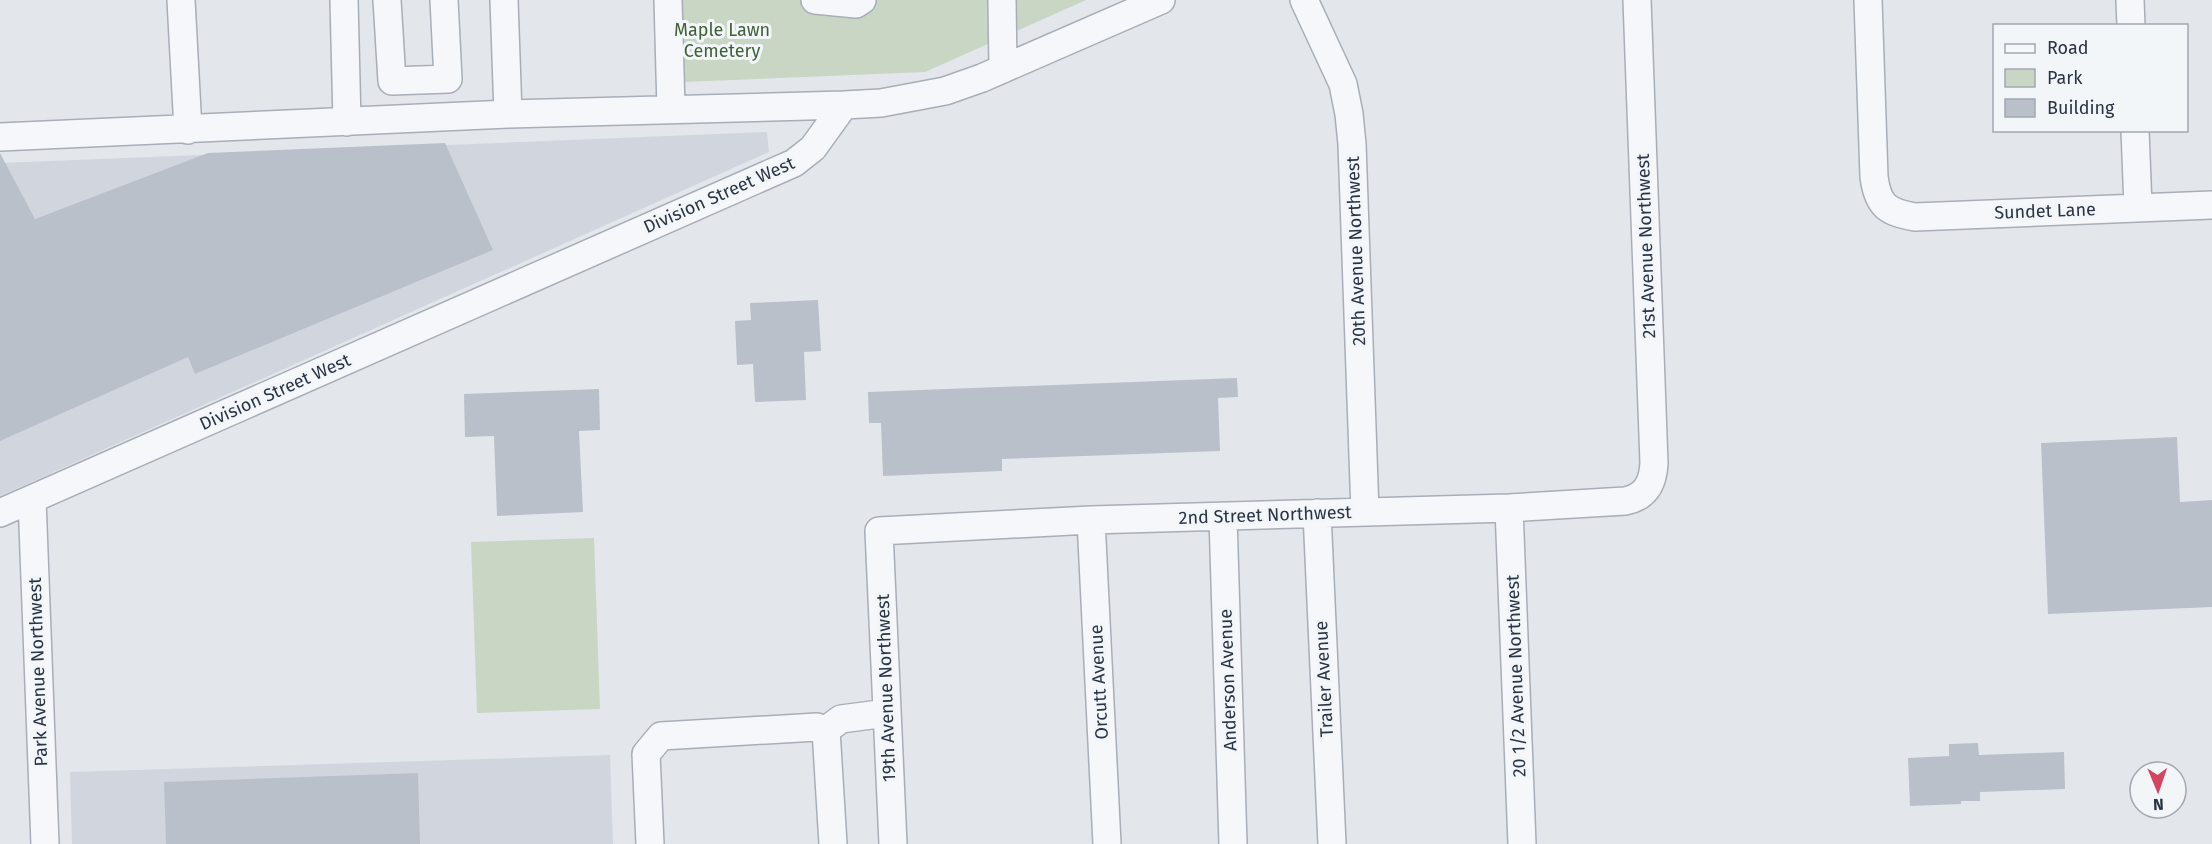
<svg xmlns="http://www.w3.org/2000/svg" width="2212" height="844" font-family="'Fira Sans',sans-serif">
	<style>
		.built { fill: #d1d6de }
		.green { fill: #c9d6c4 }
		.building { fill: #bac0ca }
		.lines { fill: none; stroke-linecap: round; stroke-linejoin: round }
		.minor-casing { stroke: #a8aeb7; stroke-width: 30 }
		.minor { stroke: #f6f7fa; stroke-width: 27 }
		.labels { text-anchor: middle; dominant-baseline: central; stroke-width: 6; stroke-linejoin: round; paint-order: stroke }
		.park-label { font-size: 18px; fill: #406137; stroke: #f3f6f9 }
		.street-label { font-size: 18px; fill: #2a3445; stroke: #f3f6f9 }
	</style>
	<rect width="100%" height="100%" fill="#e3e7ec"/>
	<path class="built" d="M 767,132 L 769,152 L 0,496 L 0,163 Z
		M 610,755 L 613,844 L 72,844 L 70,772 Z"/>
	<path class="green" d="M 680,0 L 1086,0 L 925,72 L 683,82 Z
		M 594,538 L 600,709 L 477,713 L 471,542 Z"/>
	<path class="building" d="M 445,143 L 493,250 L 195,374 L 188,357 L 0,441 L 0,153 L 35,219 L 208,153 Z
		M 818,300 L 821,351 L 804,352 L 806,400 L 755,402 L 753,364 L 737,365 L 735,321 L 751,320 L 750,303 Z
		M 1237,378 L 1238,397 L 1218,398 L 1220,451 L 1002,459 L 1002,471 L 883,476 L 881,423 L 869,423 L 868,392 Z
		M 599,389 L 600,430 L 579,431 L 583,512 L 497,516 L 494,436 L 465,437 L 464,394 Z
		M 2177,437 L 2180,502 L 2212,500 L 2212,607 L 2048,614 L 2041,443 Z
		M 1978,743 L 1979,755 L 2064,752 L 2065,789 L 1980,792 L 1980,801 L 1961,801 L 1961,804 L 1910,806 L 1908,758 L 1949,756 L 1949,744 Z
		M 418,773 L 420,844 L 166,844 L 164,782 Z"/>
	<g class="lines">
		<g class="minor-casing">
			<path id="minor" d="M 181,0 L 188,130
				M 344,0 L 347,122
				M 387,0 L 392,81 L 448,79 L 444,0
				M 504,0 L 508,114
				M 668,0 L 671,109
				M 815,0 L 856,4 L 862,0
				M 1002,0 L 1003,69
				M 1304,0 L 1343,84 L 1349,114 L 1352,144 L 1365,512
				M 1868,0 L 1874,177 C 1878,206 1887,212 1915,217 L 2212,205
				M 2130,0 L 2131,26
				M 844,105 L 881,103 L 945,91 L 982,78 L 1161,0
				M 2135,130 L 2138,207
				M 0,137 L 508,114 L 844,105 L 813,148 L 794,163 L 0,513
				M 32,499 L 45,844
				M 1509,508 L 1522,844
				M 1317,513 L 1332,844
				M 1223,517 L 1233,844
				M 1091,520 L 1107,844
				M 826,730 L 841,719 L 887,713
				M 650,844 L 646,754 L 661,736 L 817,727 L 826,730 L 833,844
				M 893,844 L 879,531 L 1091,520 L 1509,508 L 1625,501 C 1645,497 1653,484 1654,463 L 1637,0"/>
		</g>
		<use href="#minor" class="minor"/>
	</g>
	<g class="labels">
		<g class="park-label">
			<text x="722" y="30">Maple Lawn<tspan x="722" dy="21">Cemetery</tspan></text>
		</g>
		<g class="street-label">
			<text transform="translate(719 195) rotate(-24)">Division Street West</text>
			<text transform="translate(2045 211) rotate(-2)">Sundet Lane</text>
			<text transform="translate(1646 246) rotate(-92)">21st Avenue Northwest</text>
			<text transform="translate(1356 251) rotate(-92)">20th Avenue Northwest</text>
			<text transform="translate(275 392) rotate(-24)">Division Street West</text>
			<text transform="translate(1265 515) rotate(-2)">2nd Street Northwest</text>
			<text transform="translate(38 672) rotate(-92)">Park Avenue Northwest</text>
			<text transform="translate(1516 676) rotate(-92)">20 1/2 Avenue Northwest</text>
			<text transform="translate(1324 679) rotate(-93)">Trailer Avenue</text>
			<text transform="translate(1228 680) rotate(-92)">Anderson Avenue</text>
			<text transform="translate(1099 682) rotate(-93)">Orcutt Avenue</text>
			<text transform="translate(886 688) rotate(-92)">19th Avenue Northwest</text>
		</g>
	</g>
	<rect x="1993" y="24" width="195" height="108" fill="#f3f6f9" stroke="#a3a8b1" stroke-width="1.5"/>
	<rect x="2005" y="44" width="30" height="9" fill="#f6f7fa" stroke="#a3a8b1" stroke-width="1.5"/>
	<text x="2047" y="54" font-size="18" fill="#2a3445">Road</text>
	<rect x="2005" y="69" width="30" height="18" fill="#c9d6c4" stroke="#a3a8b1" stroke-width="1.5"/>
	<text x="2047" y="84" font-size="18" fill="#2a3445">Park</text>
	<rect x="2005" y="99" width="30" height="18" fill="#bac0ca" stroke="#a3a8b1" stroke-width="1.5"/>
	<text x="2047" y="114" font-size="18" fill="#2a3445">Building</text>
	<g transform="translate(2158 790) rotate(178)"><circle r="28" fill="#f3f6f9" stroke="#a3a8b1" stroke-width="1.5"/>
	<path d="M0-4.5L10 22L0 15L-10 22Z" fill="#d3455f"/>
	<text y="-9" font-size="16" font-weight="bold" text-anchor="middle" fill="#2a3445">N</text>
	</g>
</svg>
